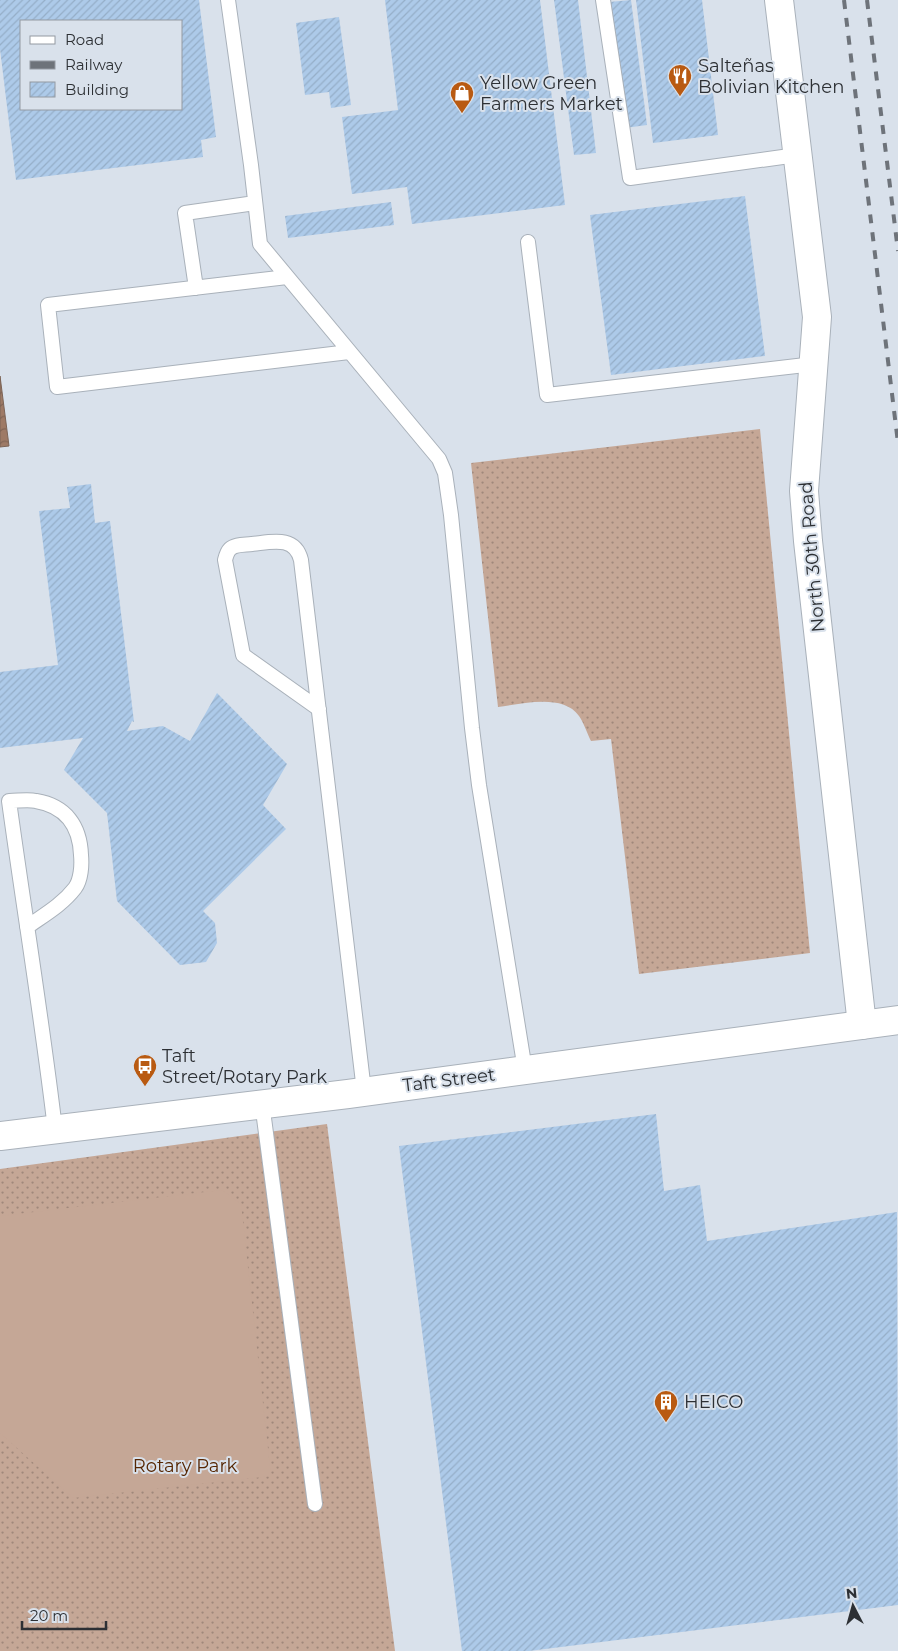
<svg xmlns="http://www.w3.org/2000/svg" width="898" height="1651" font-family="Montserrat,sans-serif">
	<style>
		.grass { fill: url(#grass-dots) }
		.garden { fill: #c5a796 }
		.water { fill: url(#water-waves); stroke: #7c6457 }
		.building { fill: url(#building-hatch); fill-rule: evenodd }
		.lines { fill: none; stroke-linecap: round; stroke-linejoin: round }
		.lane-casing { stroke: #a9b1ba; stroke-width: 16 }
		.street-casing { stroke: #a9b1ba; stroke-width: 30 }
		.secondary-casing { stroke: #a9b1ba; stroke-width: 30 }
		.lane { stroke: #fff; stroke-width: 14 }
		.street { stroke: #fff; stroke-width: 28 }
		.secondary { stroke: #fff; stroke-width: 28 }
		.rail { stroke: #6e737a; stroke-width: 4; stroke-dasharray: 9 9; stroke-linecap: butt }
		.labels { text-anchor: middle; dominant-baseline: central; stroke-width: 4; stroke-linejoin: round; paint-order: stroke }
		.poi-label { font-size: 18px; fill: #2d3034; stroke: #d9e1eb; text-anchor: start }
		.street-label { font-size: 18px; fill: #2d3034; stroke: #d9e1eb }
		.park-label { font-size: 18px; fill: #562602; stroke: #d9e1eb }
	</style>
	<defs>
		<pattern id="grass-dots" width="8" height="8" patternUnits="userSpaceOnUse" patternTransform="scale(1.25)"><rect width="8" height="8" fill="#c5a796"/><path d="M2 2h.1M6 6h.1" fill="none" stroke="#a0887b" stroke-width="1.8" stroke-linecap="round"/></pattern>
		<pattern id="water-waves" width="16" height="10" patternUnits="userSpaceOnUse" patternTransform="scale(1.25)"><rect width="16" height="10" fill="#9e7a66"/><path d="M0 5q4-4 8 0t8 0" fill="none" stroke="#816455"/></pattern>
		<pattern id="building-hatch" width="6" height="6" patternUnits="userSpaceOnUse" patternTransform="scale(1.25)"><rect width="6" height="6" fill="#adcae9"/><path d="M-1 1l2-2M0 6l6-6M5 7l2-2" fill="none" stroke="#95aec8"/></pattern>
	</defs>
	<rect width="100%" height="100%" fill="#d9e1eb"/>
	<path class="grass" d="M 760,429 L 810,953 L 639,974 L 611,739 L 591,741 C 587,733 584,723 579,716 C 563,693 522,704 498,707 L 471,463 Z
		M 327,1124 L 395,1651 L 0,1651 L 0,1169 Z"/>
	<path class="garden" d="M 222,1190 L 241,1204 L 271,1476 L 73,1498 L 0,1433 L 0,1216 Z"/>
	<path class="water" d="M 0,376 L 9,446 L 0,447 Z"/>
	<path class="building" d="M 0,0 L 199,0 L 216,137 L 201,140 L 203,157 L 16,180 L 0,49 ZM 21,21 L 181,21 L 181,109 L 21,109 Z
		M 385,0 L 540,0 L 565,205 L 412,224 L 407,187 L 352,194 L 342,117 L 398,110 Z
		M 554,0 L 578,0 L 596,153 L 574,155 Z
		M 631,0 L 647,125 L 625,128 L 609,2 Z
		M 636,0 L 702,0 L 718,135 L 653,143 Z
		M 339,17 L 351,105 L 331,108 L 329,92 L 305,95 L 296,23 Z
		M 745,196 L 765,356 L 611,375 L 590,215 Z
		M 391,202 L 394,225 L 288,238 L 285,216 Z
		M 91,484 L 95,523 L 110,521 L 134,722 L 132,721 L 127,731 L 163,726 L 190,741 L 217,693 L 287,764 L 263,805 L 286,829 L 203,911 L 215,923 L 217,943 L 206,962 L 180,965 L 117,901 L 107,813 L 64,770 L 83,738 L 0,748 L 0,672 L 58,665 L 39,511 L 70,508 L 67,487 Z
		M 656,1114 L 664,1191 L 700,1185 L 707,1241 L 897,1212 L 898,1605 L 529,1651 L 462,1651 L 399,1146 Z"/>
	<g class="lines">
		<g class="lane-casing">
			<path id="lane" d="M 228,0 L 251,165 L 260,244 L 439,459 L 445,473 L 451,515 L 472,728 L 479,785 L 525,1070
				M 603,0 L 630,178 L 797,155
				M 528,242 L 547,395 L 814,364
				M 287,277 L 48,305 L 57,387 L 349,352
				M 196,288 L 185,213 L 255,203
				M 319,709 L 243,655 L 225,560 C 226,556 227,552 230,549 C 235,544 245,545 252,544 C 271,542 295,535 301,560 L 364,1091
				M 27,927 C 44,915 62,905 75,888 C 81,880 82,865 81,855 C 80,826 66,806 36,801 C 28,799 18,801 9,801 C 24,910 42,1019 55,1129
				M 262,1103 L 315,1504"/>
		</g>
		<g class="street-casing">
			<path id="street" d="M 779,0 L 817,317 L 804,491 L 808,541 L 862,1025"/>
		</g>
		<g class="secondary-casing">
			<path id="secondary" d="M 0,1136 L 348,1094 L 898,1020"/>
		</g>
		<use href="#lane" class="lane"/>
		<use href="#street" class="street"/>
		<use href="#secondary" class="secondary"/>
		<path class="rail" d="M 844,0 L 898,443
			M 867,0 L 898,251"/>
	</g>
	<defs>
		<g id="restaurant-pin" transform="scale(1.25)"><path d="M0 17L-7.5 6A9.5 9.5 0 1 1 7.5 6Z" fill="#b95a11" stroke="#d9e1eb"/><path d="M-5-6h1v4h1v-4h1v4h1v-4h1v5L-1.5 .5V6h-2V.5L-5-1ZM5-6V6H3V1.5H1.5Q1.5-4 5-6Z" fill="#fff"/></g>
		<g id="shop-pin" transform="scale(1.25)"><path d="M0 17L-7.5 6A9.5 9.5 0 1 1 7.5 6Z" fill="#b95a11" stroke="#d9e1eb"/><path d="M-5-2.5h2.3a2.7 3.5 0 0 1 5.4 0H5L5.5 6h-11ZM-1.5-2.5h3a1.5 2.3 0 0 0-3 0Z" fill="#fff"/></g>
		<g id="bus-pin" transform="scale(1.25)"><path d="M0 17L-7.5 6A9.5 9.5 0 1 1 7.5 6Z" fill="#b95a11" stroke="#d9e1eb"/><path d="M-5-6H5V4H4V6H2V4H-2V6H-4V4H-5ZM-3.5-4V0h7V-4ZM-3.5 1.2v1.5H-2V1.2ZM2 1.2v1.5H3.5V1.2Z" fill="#fff"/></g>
		<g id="building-pin" transform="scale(1.25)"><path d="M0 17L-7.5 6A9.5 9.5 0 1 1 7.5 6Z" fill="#b95a11" stroke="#d9e1eb"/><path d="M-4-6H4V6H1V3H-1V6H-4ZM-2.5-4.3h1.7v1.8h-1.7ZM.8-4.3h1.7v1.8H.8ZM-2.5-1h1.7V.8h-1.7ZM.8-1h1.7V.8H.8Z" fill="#fff"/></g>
	</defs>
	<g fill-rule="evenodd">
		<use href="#restaurant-pin" x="680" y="76"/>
		<use href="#shop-pin" x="462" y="93"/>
		<use href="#bus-pin" x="145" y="1066"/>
		<use href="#building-pin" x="666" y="1402"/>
	</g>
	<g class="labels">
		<g class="poi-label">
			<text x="698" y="66">Salteñas<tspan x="698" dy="21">Bolivian Kitchen</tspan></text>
			<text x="480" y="83">Yellow Green<tspan x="480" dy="21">Farmers Market</tspan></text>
			<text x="162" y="1056">Taft<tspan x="162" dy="21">Street/Rotary Park</tspan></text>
			<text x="684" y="1402">HEICO</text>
		</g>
		<g class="street-label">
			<text transform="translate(812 557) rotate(-95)">North 30th Road</text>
			<text transform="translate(449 1080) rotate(-7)">Taft Street</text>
		</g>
		<g class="park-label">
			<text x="185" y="1466">Rotary Park</text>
		</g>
	</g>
	<rect x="20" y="20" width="162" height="90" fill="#d9e1eb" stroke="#949aa2"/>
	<rect x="30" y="36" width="25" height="8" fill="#ffffff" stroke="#949aa2"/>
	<text x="65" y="45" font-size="15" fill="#2d3034">Road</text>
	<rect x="30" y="61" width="25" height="8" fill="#6e737a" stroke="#949aa2"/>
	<text x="65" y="70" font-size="15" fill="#2d3034">Railway</text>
	<rect x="30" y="82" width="25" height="15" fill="url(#building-hatch)" stroke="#949aa2"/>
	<text x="65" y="95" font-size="15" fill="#2d3034">Building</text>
	<g transform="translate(853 1606) rotate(354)" stroke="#d9e1eb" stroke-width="4" paint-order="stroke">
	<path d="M0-4L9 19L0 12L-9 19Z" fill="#2d3034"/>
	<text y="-8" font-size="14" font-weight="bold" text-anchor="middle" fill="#2d3034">N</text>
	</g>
	<path d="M22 1621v8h84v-8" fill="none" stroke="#2d3034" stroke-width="2.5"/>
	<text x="30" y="1621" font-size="15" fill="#2d3034" stroke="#d9e1eb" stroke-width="4" paint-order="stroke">20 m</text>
</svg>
